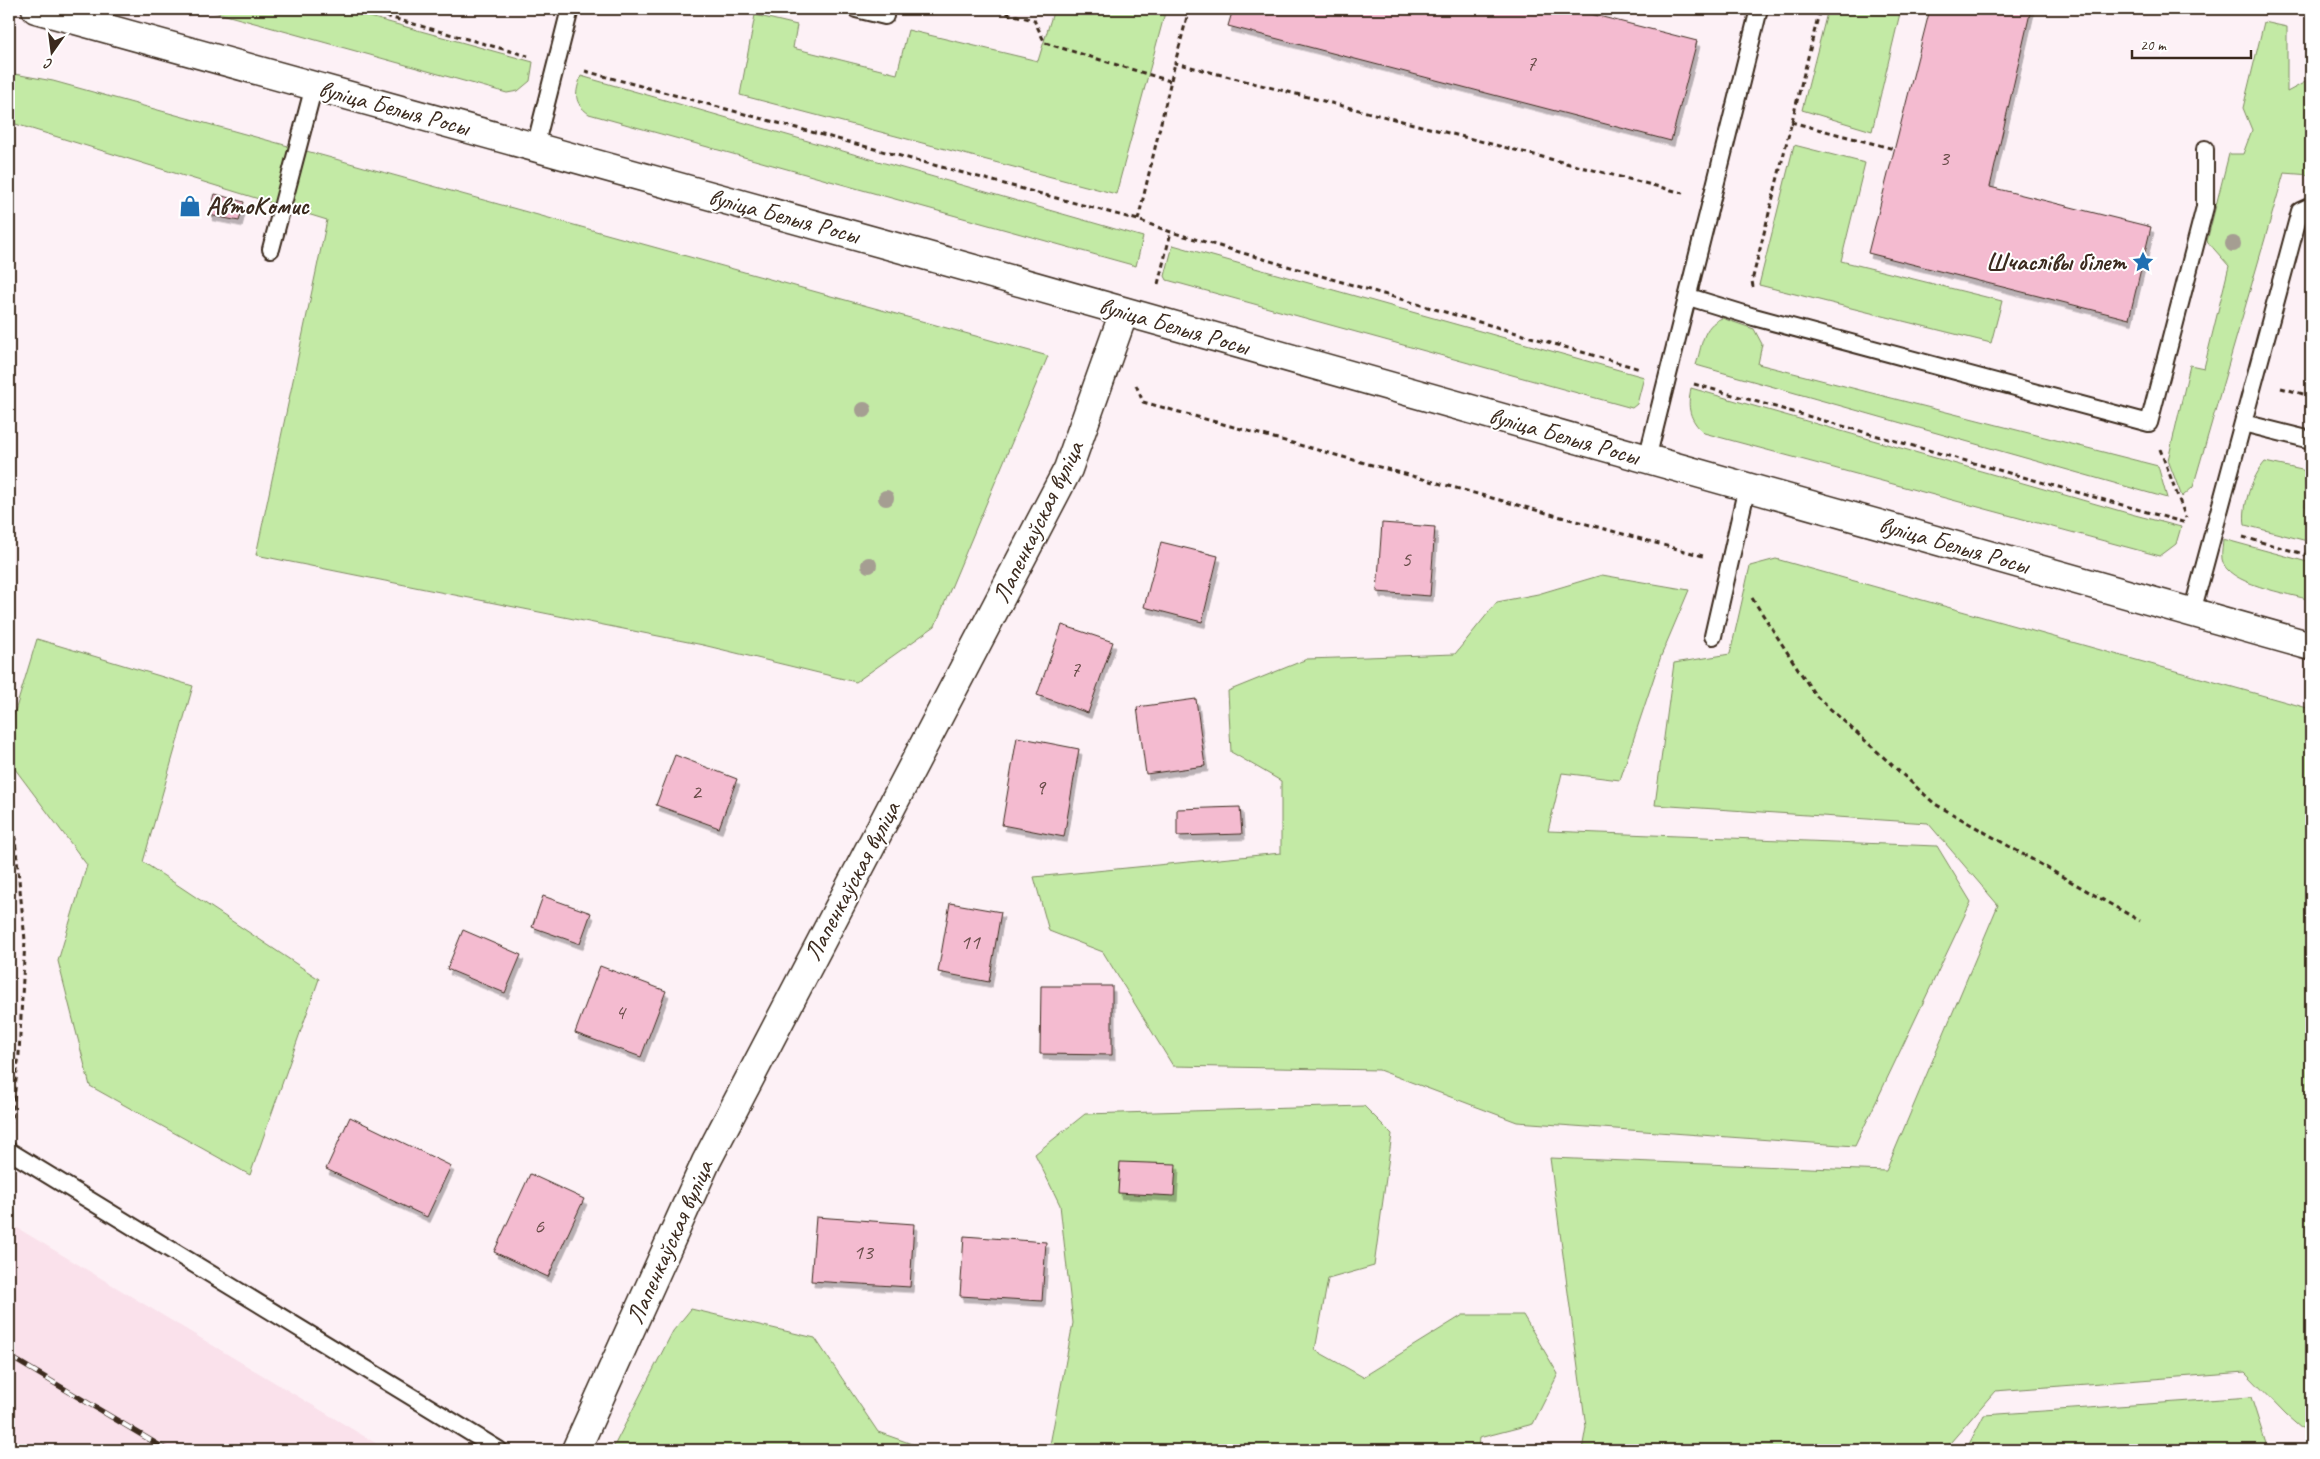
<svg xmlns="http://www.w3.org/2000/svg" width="2320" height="1459" font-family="Caveat,sans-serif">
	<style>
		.built { fill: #fae1eb }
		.green { fill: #c3eaa5; stroke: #7f8a62 }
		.building { fill: #f4bbd0; stroke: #3b2a1e; filter: url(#shadow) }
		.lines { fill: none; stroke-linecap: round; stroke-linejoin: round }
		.lane-casing { stroke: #3b2a1e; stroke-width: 20 }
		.street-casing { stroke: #3b2a1e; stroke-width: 31 }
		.secondary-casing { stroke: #3b2a1e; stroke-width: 31 }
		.path { stroke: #3b2a1e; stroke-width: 3; stroke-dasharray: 5 4; stroke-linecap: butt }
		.lane { stroke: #fff; stroke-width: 16 }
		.street { stroke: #fff; stroke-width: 28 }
		.secondary { stroke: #fff; stroke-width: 28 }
		.rail-casing { stroke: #3b2a1e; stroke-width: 5.5 }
		.rail { stroke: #fff; stroke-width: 4; stroke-dasharray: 11; stroke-linecap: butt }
		.tree { fill: #a59e92 }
		.labels { text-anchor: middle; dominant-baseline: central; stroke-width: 4; stroke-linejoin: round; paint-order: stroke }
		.number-label { font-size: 22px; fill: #694e4a }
		.street-label { font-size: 25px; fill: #3b2a1e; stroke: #fff }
		.poi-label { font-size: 25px; font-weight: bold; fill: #3b2a1e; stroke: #fff; text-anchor: start }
	</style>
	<defs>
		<filter id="shadow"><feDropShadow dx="3" dy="5.5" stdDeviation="0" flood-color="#0004"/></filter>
	</defs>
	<rect width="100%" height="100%" fill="#fdf1f6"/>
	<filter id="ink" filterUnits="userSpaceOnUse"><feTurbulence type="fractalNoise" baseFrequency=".02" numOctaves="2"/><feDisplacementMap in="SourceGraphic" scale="10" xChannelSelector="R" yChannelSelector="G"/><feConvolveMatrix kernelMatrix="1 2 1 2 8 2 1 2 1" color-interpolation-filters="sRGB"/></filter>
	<g filter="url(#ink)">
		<path class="built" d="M 9,1223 L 387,1450 L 9,1450 Z"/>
		<path class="green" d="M 204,9 L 341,9 L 533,62 L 530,81 L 518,91 L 507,93 Z
			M 1054,9 L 1166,9 L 1116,194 L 740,95 L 755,15 L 797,25 L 793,48 L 897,74 L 908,30 L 1038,61 Z
			M 1828,9 L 1901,9 L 1872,131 L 1802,110 Z
			M 2264,22 L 2287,27 L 2287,92 L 2311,79 L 2311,175 L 2284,173 L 2193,487 L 2182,497 L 2168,460 L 2190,365 L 2204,368 L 2229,266 L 2207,241 L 2229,154 L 2243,154 L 2252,130 L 2243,108 Z
			M 9,73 L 53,81 L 1048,356 L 935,626 L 856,682 L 703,645 L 256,555 L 327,220 L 9,122 Z
			M 581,76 L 1143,237 L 1136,266 L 589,114 C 573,102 575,94 581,76 Z
			M 1794,145 L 1865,163 L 1841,261 L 2002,301 L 1991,343 L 1759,285 Z
			M 1173,245 L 1644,377 L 1637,404 L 1632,408 L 1167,280 L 1165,276 Z
			M 1722,318 L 1754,329 L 1762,344 L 1758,364 L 2158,466 L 2167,498 L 1696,365 C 1702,346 1702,326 1722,318 Z
			M 1691,388 L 2131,514 L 2181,527 L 2176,544 L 2160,556 L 1704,433 C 1689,419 1687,408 1691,388 Z
			M 2265,462 L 2311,472 L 2305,506 L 2311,508 L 2311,542 L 2245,525 C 2242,505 2252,477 2265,462 Z
			M 2223,539 L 2311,563 L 2311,600 C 2290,594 2225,584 2222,559 C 2221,552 2223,545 2223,539 Z
			M 1776,559 L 2311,709 L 2311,1436 L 2286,1414 L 2245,1372 L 1995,1391 L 1944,1450 L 1582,1450 L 1586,1427 L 1550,1158 L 1886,1171 L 1998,905 L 1928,823 L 1655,805 L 1674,663 L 1730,654 L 1750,566 Z
			M 1602,575 L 1689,590 L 1661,656 L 1620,780 L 1562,773 L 1548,831 L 1937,846 L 1971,902 L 1855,1146 L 1517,1122 L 1379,1070 L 1173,1066 L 1103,952 L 1049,931 L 1034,877 L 1281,853 L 1281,781 L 1231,752 L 1228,691 L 1307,659 L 1455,654 L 1497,602 L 1538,594 Z
			M 37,639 L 193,686 L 143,862 L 319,979 L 250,1175 L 90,1086 L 58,961 L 87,865 L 9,761 L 9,731 Z
			M 1364,1106 L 1392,1134 L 1374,1266 L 1328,1279 L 1315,1350 L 1363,1377 L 1463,1315 L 1523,1315 L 1558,1374 L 1533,1424 L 1479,1438 L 1478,1450 L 1049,1450 L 1073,1323 L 1060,1205 L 1035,1154 L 1085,1114 Z
			M 691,1309 L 815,1338 L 878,1432 L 929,1450 L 612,1450 L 673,1331 Z
			M 2251,1397 L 2268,1450 L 1966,1450 L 1984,1415 Z"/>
		<path class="building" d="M 1233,9 L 1571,9 L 1697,41 L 1671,141 L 1228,26 Z
			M 1930,9 L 2031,9 L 1990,187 L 2151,227 L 2129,319 L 1868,253 Z
			M 215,194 L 244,202 L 239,221 L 209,215 Z
			M 1382,523 L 1435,527 L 1430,596 L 1377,592 Z
			M 1161,542 L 1218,556 L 1202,622 L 1144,607 Z
			M 1062,625 L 1113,642 L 1088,713 L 1037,695 Z
			M 1196,699 L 1205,766 L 1146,774 L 1137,707 Z
			M 1017,737 L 1079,749 L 1064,837 L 1002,825 Z
			M 675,755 L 737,779 L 719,828 L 656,805 Z
			M 1240,807 L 1242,834 L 1177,836 L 1177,809 Z
			M 543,896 L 591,913 L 580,944 L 532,927 Z
			M 950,903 L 1001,912 L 989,982 L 938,972 Z
			M 463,930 L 521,955 L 505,993 L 447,969 Z
			M 600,966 L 666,991 L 641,1057 L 575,1033 Z
			M 1041,986 L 1112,986 L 1112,1055 L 1040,1054 Z
			M 350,1117 L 451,1166 L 427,1217 L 326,1169 Z
			M 1120,1162 L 1176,1164 L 1174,1196 L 1118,1193 Z
			M 530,1174 L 584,1199 L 548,1277 L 494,1252 Z
			M 816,1217 L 914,1224 L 910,1287 L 811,1281 Z
			M 964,1236 L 1046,1242 L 1042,1301 L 960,1296 Z"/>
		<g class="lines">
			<g class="lane-casing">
				<path id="lane" d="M 856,9 L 885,16
					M 535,147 L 570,9
					M 271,249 L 314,86
					M 1689,297 L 1754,317 L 2149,423 L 2205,207 L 2205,149
					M 2243,423 L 2311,440
					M 1647,459 L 1759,9
					M 2192,612 L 2300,211 L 2311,206
					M 1713,636 L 1747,487
					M 9,1151 L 499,1450"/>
			</g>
			<g class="street-casing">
				<g id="street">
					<path id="s1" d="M 576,1450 L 706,1162 L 1068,469 L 1124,312"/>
				</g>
			</g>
			<g class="secondary-casing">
				<path id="secondary" d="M 36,9 L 917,253 L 2311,646"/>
			</g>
			<path class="path" d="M 360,9 L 528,56
				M 989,9 L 1034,20 L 1045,43 L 1170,81
				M 1189,9 L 1175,63 L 1683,193
				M 585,71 L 1138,220 L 1171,232 L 1640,369
				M 1791,122 L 1894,149
				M 1138,220 L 1175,63
				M 1158,284 L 1171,232
				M 1753,287 L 1752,281 L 1820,9
				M 1694,384 L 2186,523
				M 1136,385 L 1143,402 L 1703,556
				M 2281,388 L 2311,396
				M 2160,449 L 2186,518
				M 2243,537 L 2311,556
				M 1752,598 L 1815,695 L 1935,804 L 2140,921
				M 9,828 L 15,839 L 25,940 L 19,1054 L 11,1123"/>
			<use href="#lane" class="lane"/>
			<use href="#street" class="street"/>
			<use href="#secondary" class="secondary"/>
			<g class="rail-casing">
				<path id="rail" d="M 9,1356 L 167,1450"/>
			</g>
			<use href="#rail" class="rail"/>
		</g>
		<g class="tree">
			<circle cx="2233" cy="244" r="8"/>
			<circle cx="864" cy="410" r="8"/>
			<circle cx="886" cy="498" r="8"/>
			<circle cx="869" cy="565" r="8"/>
		</g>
	</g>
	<defs>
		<g id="shop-bare" transform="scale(1.725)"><path d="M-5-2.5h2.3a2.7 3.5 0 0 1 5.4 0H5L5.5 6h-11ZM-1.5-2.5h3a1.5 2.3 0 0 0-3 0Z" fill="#1f6fb2" stroke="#fff" stroke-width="2.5" paint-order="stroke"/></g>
		<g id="sight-bare" transform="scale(1.725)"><path d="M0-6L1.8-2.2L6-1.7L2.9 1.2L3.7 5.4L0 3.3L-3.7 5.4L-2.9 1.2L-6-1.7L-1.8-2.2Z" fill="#1f6fb2" stroke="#fff" stroke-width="2.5" paint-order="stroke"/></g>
	</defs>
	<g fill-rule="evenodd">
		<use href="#shop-bare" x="190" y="206"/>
		<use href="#sight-bare" x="2143" y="262"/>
	</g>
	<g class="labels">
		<g class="number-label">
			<text x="1531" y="63">7</text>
			<text x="1944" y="158">3</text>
			<text x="1406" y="559">5</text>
			<text x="1075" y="669">7</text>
			<text x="1040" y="787">9</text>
			<text x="696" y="792">2</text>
			<text x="970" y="942">11</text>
			<text x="620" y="1012">4</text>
			<text x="539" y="1226">6</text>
			<text x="863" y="1252">13</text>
		</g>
		<g class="street-label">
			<text transform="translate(394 108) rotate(15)">вуліца Белыя Росы</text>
			<text transform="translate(784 216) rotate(15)">вуліца Белыя Росы</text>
			<text transform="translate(1174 326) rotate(16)">вуліца Белыя Росы</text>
			<text transform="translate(1564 436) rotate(16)">вуліца Белыя Росы</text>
			<text transform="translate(1038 522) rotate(-64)">Лапенкаўская вуліца</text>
			<text transform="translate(1954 545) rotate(16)">вуліца Белыя Росы</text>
			<text transform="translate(852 881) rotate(-62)">Лапенкаўская вуліца</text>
			<text stroke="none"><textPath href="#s1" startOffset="228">Лапенкаўская вуліца</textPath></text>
		</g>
		<g class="poi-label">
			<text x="206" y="206">АвтоКомис</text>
			<text x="2126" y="262" text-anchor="end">Шчаслівы білет</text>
		</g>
	</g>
	<rect width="2320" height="1459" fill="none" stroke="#fff" stroke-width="30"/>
	<rect x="15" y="15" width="2290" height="1429" fill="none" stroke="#3b2a1e" stroke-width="2" filter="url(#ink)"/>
	<g transform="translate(52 52) rotate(194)" stroke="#ffffff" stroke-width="4" paint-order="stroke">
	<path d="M0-4L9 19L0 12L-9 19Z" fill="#3b2a1e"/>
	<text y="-8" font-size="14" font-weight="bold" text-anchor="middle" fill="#3b2a1e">С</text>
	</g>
	<path d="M2132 50v8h119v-8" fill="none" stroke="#3b2a1e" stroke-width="2.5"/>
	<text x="2140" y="50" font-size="15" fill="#3b2a1e" stroke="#ffffff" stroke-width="4" paint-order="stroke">20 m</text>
</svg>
